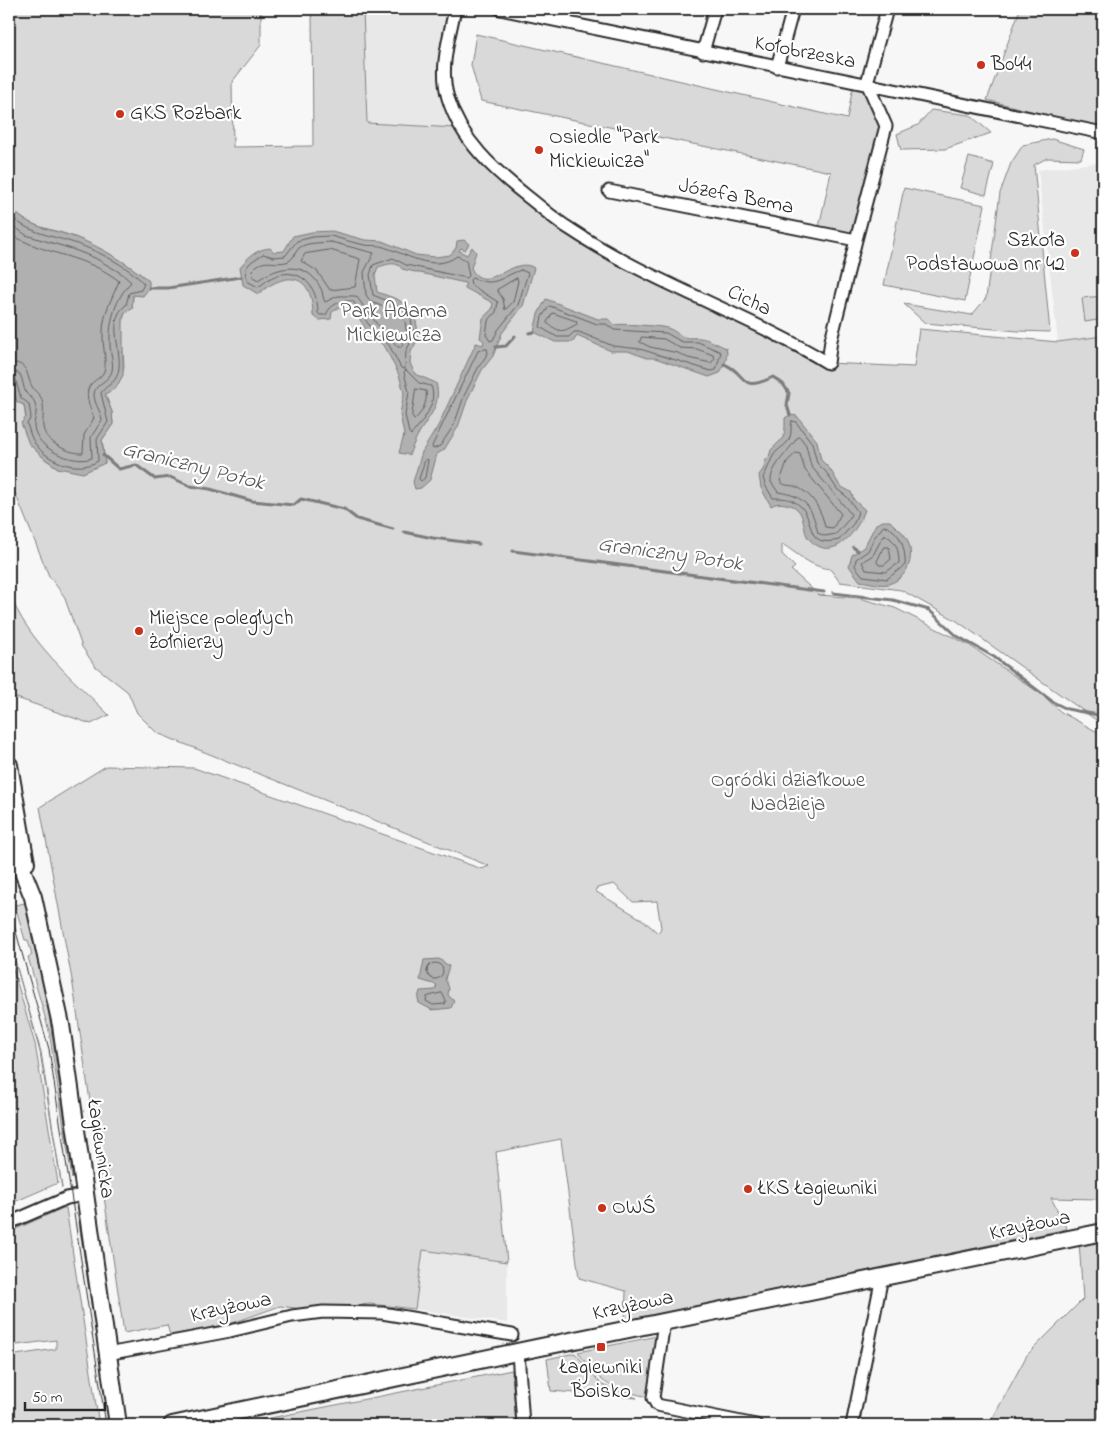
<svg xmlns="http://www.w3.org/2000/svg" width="1112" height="1434" font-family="'Indie Flower',sans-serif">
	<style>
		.built { fill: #e8e8e8 }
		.green { fill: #d9d9d9; stroke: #828282; fill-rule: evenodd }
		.water { fill: #b0b0b0; stroke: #7b7b7b }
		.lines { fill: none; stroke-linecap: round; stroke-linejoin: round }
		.shore { stroke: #606060; stroke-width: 1 }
		.stream { stroke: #7b7b7b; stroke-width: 3 }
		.street-casing { stroke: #2b2b2b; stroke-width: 15 }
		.secondary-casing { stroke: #2b2b2b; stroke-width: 20 }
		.street { stroke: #fff; stroke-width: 11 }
		.secondary { stroke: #fff; stroke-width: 16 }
		.tram { stroke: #2b2b2b; stroke-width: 1 }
		.poi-dot { fill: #c8321e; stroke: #fff; stroke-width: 2 }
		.labels { text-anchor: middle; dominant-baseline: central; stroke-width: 4.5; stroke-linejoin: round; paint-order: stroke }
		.street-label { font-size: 21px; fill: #2b2b2b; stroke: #fff }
		.poi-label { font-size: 21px; fill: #2b2b2b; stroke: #fff; text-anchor: start }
		.park-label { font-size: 21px; fill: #565656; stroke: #fff }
		.water-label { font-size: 22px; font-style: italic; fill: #5a5a5a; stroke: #fff }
	</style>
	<rect width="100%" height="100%" fill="#f7f7f7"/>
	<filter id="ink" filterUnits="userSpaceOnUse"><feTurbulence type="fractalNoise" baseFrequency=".02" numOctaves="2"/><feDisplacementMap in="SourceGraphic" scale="10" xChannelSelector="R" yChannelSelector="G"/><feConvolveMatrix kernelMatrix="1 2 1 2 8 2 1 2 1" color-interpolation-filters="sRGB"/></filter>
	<g filter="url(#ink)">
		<path class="built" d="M 363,9 L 450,9 L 440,60 L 456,128 L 367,123 Z
			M 1103,162 L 1103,336 L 1058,342 L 1038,170 Z
			M 423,1249 L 507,1262 L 507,1323 L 415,1309 Z"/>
		<path class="green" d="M 9,9 L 261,9 L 261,45 L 232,82 L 233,147 L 313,146 L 312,9 L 363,9 L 367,123 L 456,128 L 569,229 L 828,363 L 914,367 L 919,329 L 1058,342 L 1103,336 L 1103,725 L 957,621 L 901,590 L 840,582 L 830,569 C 810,567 797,553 782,544 L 782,554 L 795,567 L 791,570 L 819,595 L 859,598 L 895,608 L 969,645 L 1044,696 L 1061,712 L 1103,735 L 1103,1196 L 1098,1199 L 1051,1198 L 1067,1229 L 625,1321 L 626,1291 L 579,1278 L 561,1139 L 496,1152 L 507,1262 L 423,1250 L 415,1309 L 370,1304 L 308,1310 L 280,1306 L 230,1324 L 170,1335 L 167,1325 L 124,1333 L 73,985 L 40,807 L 106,766 L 194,768 L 482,869 L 489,866 L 157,733 L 137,713 L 128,692 L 95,666 L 82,647 L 64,596 L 49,576 L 9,478 L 9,376 L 17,402 L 24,405 L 29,444 L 45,459 L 58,468 L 105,463 L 102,440 L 113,424 L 112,412 L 105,394 L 116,388 C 119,381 124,372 124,365 C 123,347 119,330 125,312 L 132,309 L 133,295 L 149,281 C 128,263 103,249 77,238 C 50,227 30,230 9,206 ZM 614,884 L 633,902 L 657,901 L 661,928 L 658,933 L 643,920 L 595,891 L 597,888 Z
			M 1020,9 L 1103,9 L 1103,129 L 987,100 Z
			M 476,34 L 847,119 L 853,86 L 875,90 L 881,126 L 852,234 L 819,227 L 831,172 L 481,101 L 471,65 Z
			M 931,110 L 970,115 L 991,133 L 945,149 L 901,150 L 897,134 L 918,125 Z
			M 1052,139 L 1084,149 L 1081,159 L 1047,158 L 1034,165 L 1050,332 L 1018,331 L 925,323 L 904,304 L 972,315 L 986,298 L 1000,193 L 1011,163 L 1023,145 Z
			M 969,157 L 994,164 L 986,195 L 960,188 Z
			M 904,188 L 985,205 L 965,301 L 884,285 Z
			M 1103,296 L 1103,319 L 1085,322 L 1082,298 Z
			M 9,592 C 27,641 73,679 109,715 L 91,724 L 11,696 L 9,689 Z
			M 25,903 L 48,1008 L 72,1170 L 72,1179 L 49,1031 L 28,957 L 32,955 L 28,940 L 25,940 L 15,905 Z
			M 9,955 L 35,1044 L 58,1183 L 12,1203 L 9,1201 Z
			M 15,961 L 41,1052 L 62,1188 L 40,1052 Z
			M 63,1208 L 66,1208 L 99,1425 L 9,1425 L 9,1356 L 56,1349 L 56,1340 L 9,1346 L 9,1232 Z
			M 76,1213 L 79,1219 L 100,1362 L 78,1217 Z
			M 1103,1237 L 1103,1425 L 989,1425 L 1027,1355 L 1083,1299 L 1079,1242 Z
			M 662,1335 L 653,1398 C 610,1388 604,1388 578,1352 Z
			M 575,1353 L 602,1385 L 637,1398 L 551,1391 L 547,1359 Z
			M 512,1370 L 516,1425 L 235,1425 Z"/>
		<path class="water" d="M 9,206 C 29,229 50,228 77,238 C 103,248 127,263 149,281 L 149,288 L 143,296 L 133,295 L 132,309 L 125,312 L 123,319 L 123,375 L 116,388 L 105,394 L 112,412 L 113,424 L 102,440 L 105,463 L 83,473 L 58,468 L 45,459 L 29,444 L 21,423 L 26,417 L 24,405 L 17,402 L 9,376 Z
			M 332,231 L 365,240 L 382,241 L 416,255 L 435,257 L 450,255 L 456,248 L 457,241 L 464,240 L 469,244 L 465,250 L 461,248 L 459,251 L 467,255 L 472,247 L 476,252 L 471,268 C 485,297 514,254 534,268 L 523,306 L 502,333 L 493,356 L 482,370 L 468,398 L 458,427 L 444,450 L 437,454 L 430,480 L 421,488 L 415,489 L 413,482 L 422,452 L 438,426 L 476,343 L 483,345 L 484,341 L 480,338 L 483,318 L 492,309 L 493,303 L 465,288 L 465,283 L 402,269 C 396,260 386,265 378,267 L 375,275 L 377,292 L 397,299 L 409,307 L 415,316 L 419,337 L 411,352 L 410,363 L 415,374 L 436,383 C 442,405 429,416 419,433 C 415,440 412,448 409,455 L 399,453 L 404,435 L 400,414 L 404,393 L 399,375 L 385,347 L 368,332 L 351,306 L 340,307 L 332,312 L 331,319 L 319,320 L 313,316 C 313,274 288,269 258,294 L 243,285 L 240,267 C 248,257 257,249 270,248 L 274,252 L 284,251 L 293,236 L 312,232 Z
			M 546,299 L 598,319 L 608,319 L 615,325 C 620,323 660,326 667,328 C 673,329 678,335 684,337 C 689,339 695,337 700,338 C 709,339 717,344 726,348 C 729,356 724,366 720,373 L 709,377 L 655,358 L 647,358 L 628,351 L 611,351 L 577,336 L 573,342 L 555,342 L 534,332 L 538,314 Z
			M 790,415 L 797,416 L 817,441 L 821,460 L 830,469 L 840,486 L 851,492 L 854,500 L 865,510 C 857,531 834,564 810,540 C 800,531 809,508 786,504 C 780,503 776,503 771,506 L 761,488 L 759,475 L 764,468 L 765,461 L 769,457 L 771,450 C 785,435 785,441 785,418 Z
			M 883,521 L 890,521 C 894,526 898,528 902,532 C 917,548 912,578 888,584 C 880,586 869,582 860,581 L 849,566 L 852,555 L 864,547 L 876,524 Z
			M 439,959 L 449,966 L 445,979 L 449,988 L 448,995 L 454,1001 L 451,1008 L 432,1010 L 419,1003 L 418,998 L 420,991 L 435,990 L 437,985 L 420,980 L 424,960 Z"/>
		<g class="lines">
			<path class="shore" d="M 9,214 C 25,232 49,235 71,242 C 92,248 131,267 144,284 L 141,290 L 129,293 L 126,305 C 105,320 124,353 118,373 C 115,384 106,385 101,393 L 108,422 L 97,439 L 98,461 C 77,474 44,461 33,440 C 30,435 29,429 27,424 L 31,417 L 29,404 L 21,398 L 15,378 L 9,376
				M 9,223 L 26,235 L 72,249 L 95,258 L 121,273 L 131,282 C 116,298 109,320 110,344 C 110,352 114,363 112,371 C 109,382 95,383 94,394 C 94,404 101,411 102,420 L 91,437 L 92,458 C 73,465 36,449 34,426 C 34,419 38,413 35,404 C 34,398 29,397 26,393 C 23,387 23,380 20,374 L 9,369
				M 9,233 C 42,255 87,255 119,281 C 112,299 103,313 103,332 C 102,344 106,356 105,367 C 103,386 75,375 94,418 L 84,435 L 83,453 C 70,454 45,443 43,427 C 42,419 45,410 42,400 C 40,394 36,393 33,388 C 25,376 31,363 9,362
				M 331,236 C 342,239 353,243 365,245 C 370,246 375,245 380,246 C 404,252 433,274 457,256 L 466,260 L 469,276 L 467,278 L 406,265 L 393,258 L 373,265 L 370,275 L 373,295 L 395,304 L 405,311 L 411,319 L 414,336 L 406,351 L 405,369 L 401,368 L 389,345 L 371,328 L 353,301 C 342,300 330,304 326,315 L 320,315 L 318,313 C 318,288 302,266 275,276 C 269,278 263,284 258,287 L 247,281 L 246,268 L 251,262 L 263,254 L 274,257 L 285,256 L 297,241 L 313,237 Z
				M 331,242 L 374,253 L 364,272 L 366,295 L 371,302 L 392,310 L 405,321 L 407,336 L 401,347 L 398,347 L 376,323 L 356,296 L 338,296 L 325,302 C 323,299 323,295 322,291 C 309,260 280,265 258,280 L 253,277 L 252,270 C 264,257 272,265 286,262 C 294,260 294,253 299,248 C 306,242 322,243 331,242 Z
				M 330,250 L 360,259 L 355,287 L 330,290 L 317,271 L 301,261 L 305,254 Z
				M 521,270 L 528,273 L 518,305 L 498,330 L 493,340 L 490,341 L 486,335 L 488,321 L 496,312 L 498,302 L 471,285 L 470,280 L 472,278 C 496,288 500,277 521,270 Z
				M 517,278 L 518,281 L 513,302 L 505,310 L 503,299 L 497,290 Z
				M 550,306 L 597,324 L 606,324 L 614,330 L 666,333 L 682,342 L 698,342 L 721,352 L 716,370 L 711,371 L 640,349 L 613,346 L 579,332 L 574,332 L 569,337 L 557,337 L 540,327 L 542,317 Z
				M 553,313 L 576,321 L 577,324 C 562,332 562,334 547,323 Z
				M 642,337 L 664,339 L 680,348 L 697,349 L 713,355 L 715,358 L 711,363 L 688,358 L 678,353 L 650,347 L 640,342 Z
				M 487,349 L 488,353 L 478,368 L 464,396 L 454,425 L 440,446 L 433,449 L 432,446 L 478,351 Z
				M 406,370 L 419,383 L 431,386 C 438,404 422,422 411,435 L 409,433 L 405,415 L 409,392 L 404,373 Z
				M 416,389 L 426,391 C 428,402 422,413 414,420 L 412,416 Z
				M 792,421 L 796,422 L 812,443 L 817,463 L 826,472 L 837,489 L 847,497 L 858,512 L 854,523 L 839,540 C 799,549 820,514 793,501 C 787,498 780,498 773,498 L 765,485 L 763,477 C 768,470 771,457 776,452 C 781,447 787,445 790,437 C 792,432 790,426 792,421 Z
				M 800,437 L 806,445 L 811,466 L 851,514 L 849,519 L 836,534 L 825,536 L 818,533 C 812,507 806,496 778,492 L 771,482 C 770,467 789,451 797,438 Z
				M 796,453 L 800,454 L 805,470 L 841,514 L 833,528 L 825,527 C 822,511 812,492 794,486 C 788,485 784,486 780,481 L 787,462 Z
				M 428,460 L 425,478 L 421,481 L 419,479 L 425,460 Z
				M 884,526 C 900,529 906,550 905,565 L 887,579 L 863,576 L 855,566 L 856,559 L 868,551 L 874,538 Z
				M 884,535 C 896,539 899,550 899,563 L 886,572 L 866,570 L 862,562 L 873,555 Z
				M 884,547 L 889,547 L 891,559 L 884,565 L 879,565 L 877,562 Z
				M427 971a8 8 0 1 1 16 0a8 8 0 1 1-16 0Z
				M 442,993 L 446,1001 L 445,1004 L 433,1005 L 426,1001 L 427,997 Z"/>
			<path class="stream" d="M 149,288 L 168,288 L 241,277
				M 529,333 L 534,332
				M 496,347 L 506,346 L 515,336
				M 724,364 C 749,374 738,394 773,377 L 783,384 L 789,393 L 787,405 L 790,415
				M 103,455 L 119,469 L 136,465 L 155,479 L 170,477 L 190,486 L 210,489 L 252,501 L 294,505 L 301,499 L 344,509 L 357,519 L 393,529
				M 404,532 L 433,538 L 479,544
				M 853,547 L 858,551
				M 513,551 L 824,592
				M 833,593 L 893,600 L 929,610 L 957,636 L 994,657 L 1053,702 L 1067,709 L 1103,716"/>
			<g class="street-casing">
				<path id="street" d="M 455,9 C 449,38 439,69 448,98 C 461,141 494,170 528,197 C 541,207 555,220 570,229 C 651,283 745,313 828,363 L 831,340 L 856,240 L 886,126 L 867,83 L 887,9
					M 500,9 L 1103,133
					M 565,22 L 568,9
					M 703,52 L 715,9
					M 777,67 L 793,9
					M 609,191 L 856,240
					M 9,1223 L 67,1198 L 84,1195
					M 664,1322 L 653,1398 L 657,1405 L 756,1425
					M 518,1352 L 523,1425
					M 107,1354 L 230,1331 L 292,1316 L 323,1312 L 382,1313 L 512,1335
					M 852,1425 L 882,1277"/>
			</g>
			<g class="secondary-casing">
				<path id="secondary" d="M 9,765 L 26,863
					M 9,837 L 33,897 L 61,1025 L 118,1425
					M 172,1425 L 536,1348 L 1103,1232"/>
			</g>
			<use href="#street" class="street"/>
			<use href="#secondary" class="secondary"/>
			<path class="tram" d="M 9,907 L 49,1049 L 106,1425"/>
		</g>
	</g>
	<g class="poi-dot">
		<circle cx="981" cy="65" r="5"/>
		<circle cx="120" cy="114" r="5"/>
		<circle cx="539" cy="150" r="5"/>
		<circle cx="1075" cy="253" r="5"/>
		<circle cx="139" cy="631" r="5"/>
		<circle cx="748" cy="1189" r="5"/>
		<circle cx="602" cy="1208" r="5"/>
		<rect x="596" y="1342" width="10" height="10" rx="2.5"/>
	</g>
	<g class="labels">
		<g class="street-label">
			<text transform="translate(805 53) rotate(11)">Kołobrzeska</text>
			<text transform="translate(736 197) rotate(11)">Józefa Bema</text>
			<text transform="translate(749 301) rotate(26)">Cicha</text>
			<text transform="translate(100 1149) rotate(82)">Łagiewnicka</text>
			<text transform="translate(1030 1226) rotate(-12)">Krzyżowa</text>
			<text transform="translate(633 1306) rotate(-12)">Krzyżowa</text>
			<text transform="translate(231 1308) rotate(-12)">Krzyżowa</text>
		</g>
		<g class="poi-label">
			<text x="991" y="65">B044</text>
			<text x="130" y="114">GKS Rozbark</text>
			<text x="549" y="138">Osiedle "Park<tspan x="549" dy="24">Mickiewicza"</tspan></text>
			<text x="1065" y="241" text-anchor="end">Szkoła<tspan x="1065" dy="24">Podstawowa nr 42</tspan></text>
			<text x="149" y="619">Miejsce poległych<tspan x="149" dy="24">żołnierzy</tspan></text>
			<text x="758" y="1189">ŁKS Łagiewniki</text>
			<text x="612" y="1208">OWŚ</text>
			<text x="601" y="1368" text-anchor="middle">Łagiewniki<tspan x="601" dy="24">Boisko</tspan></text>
		</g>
		<g class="park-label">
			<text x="394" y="312">Park Adama<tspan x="394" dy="24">Mickiewicza</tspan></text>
			<text x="788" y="781">Ogródki działkowe<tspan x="788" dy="24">Nadzieja</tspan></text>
		</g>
		<g class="water-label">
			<text transform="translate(193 467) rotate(14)">Graniczny Potok</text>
			<text transform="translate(670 555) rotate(8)">Graniczny Potok</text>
		</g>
	</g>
	<rect width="1112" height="1434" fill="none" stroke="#fff" stroke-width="30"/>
	<rect x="15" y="15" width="1082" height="1404" fill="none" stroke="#2b2b2b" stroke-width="2" filter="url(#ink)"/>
	<path d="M25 1402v8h80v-8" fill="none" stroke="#2b2b2b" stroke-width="2.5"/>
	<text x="32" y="1402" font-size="15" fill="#2b2b2b" stroke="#ffffff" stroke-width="4" paint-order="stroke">50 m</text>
</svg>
